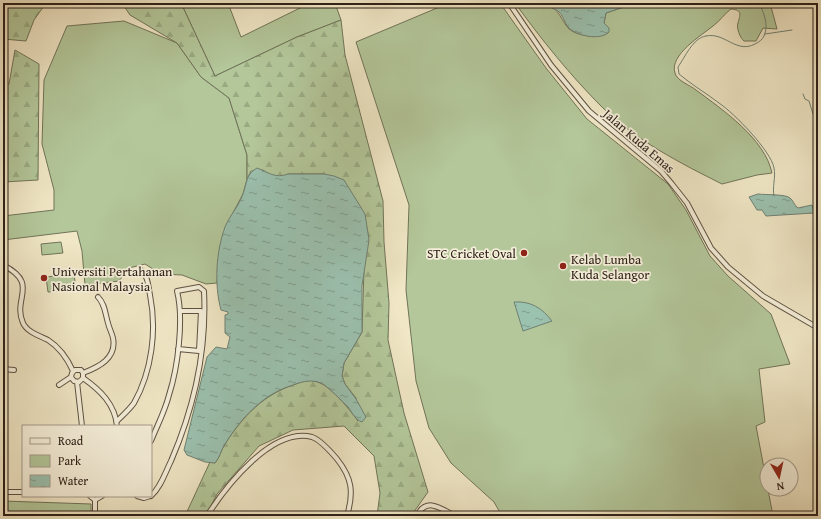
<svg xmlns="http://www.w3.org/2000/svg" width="821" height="519" font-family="'Gentium Book Plus',serif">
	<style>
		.green { fill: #b3c79a; stroke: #707459 }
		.forest { fill: url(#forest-firs); stroke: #707459 }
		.water { fill: url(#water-ripples); stroke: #6f8173 }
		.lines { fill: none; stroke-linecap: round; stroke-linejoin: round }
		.stream { stroke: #6f8173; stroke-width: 1 }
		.minor-casing { stroke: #5e5244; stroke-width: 6 }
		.minor { stroke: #f5efda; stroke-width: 4 }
		.poi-dot { fill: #8f2418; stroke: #f5efda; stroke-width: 1.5 }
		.labels { text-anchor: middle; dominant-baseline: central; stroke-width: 3.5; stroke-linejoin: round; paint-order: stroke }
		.street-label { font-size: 13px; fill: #2e2018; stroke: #f5efda }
		.poi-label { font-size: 13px; fill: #2e2018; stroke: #f5efda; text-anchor: start }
	</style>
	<defs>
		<pattern id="forest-firs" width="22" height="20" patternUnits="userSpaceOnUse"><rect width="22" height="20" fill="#b3c79a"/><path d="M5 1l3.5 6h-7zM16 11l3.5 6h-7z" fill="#9aab84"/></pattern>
		<pattern id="water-ripples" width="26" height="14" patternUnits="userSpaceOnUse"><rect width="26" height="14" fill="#9bc1af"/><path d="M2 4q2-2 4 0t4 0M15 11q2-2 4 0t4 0" fill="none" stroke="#7f9c8d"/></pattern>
	</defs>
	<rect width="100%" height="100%" fill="#f0e7c6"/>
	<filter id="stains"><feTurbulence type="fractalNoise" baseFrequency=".005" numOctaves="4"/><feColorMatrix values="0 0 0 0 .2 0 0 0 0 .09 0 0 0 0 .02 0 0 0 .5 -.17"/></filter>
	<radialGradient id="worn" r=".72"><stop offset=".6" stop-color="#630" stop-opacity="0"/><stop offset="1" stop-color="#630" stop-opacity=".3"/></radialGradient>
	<path class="green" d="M 181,3 L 228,3 L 241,37 L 304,6 L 313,3 L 335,3 L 341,20 L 297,37 L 215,76 Z
		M 449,3 L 500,3 L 546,68 L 587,119 L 668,184 L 686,210 L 710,256 L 728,276 L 771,314 L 790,364 L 759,369 L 765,422 L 756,426 L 773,516 L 502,516 L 494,502 L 451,463 L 429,428 L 416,381 L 406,290 L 409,205 L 356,42 Z
		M 515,3 C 523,3 535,1 543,3 C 560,8 560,19 569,29 C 579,37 598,38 608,33 L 608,27 L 604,23 L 606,13 L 635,3 L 770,3 L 777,29 L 763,28 L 756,41 L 744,41 C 740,38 736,27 738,23 C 740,15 743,10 731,9 C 724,14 720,21 713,26 C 702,35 669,55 675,73 C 677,81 690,85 696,90 C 723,110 765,139 772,173 L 757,175 L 722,184 C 680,163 635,140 601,106 C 570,75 541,39 515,3 Z
		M 124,21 L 177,43 L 201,77 L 229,98 L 247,155 L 247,179 L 243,194 L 226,226 L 220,247 L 217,283 L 206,284 L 182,275 L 161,274 L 145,264 L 129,268 L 119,281 L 85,285 L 82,251 L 77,231 L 3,240 L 3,216 L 54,210 L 54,190 L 42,144 L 44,80 L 67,26 Z
		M 61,242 L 63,253 L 42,255 L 41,244 Z
		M 74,274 L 76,289 L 48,292 L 46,277 Z
		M 3,501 L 91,504 L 91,516 L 3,516 Z"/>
	<path class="forest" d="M 6,3 L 46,3 L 34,20 L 26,41 L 3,39 L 3,16 Z
		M 122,3 L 181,3 L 215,76 L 297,37 L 341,20 L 345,55 L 383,201 L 384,242 L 389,303 L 388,340 L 404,413 L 428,492 L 411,516 L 377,516 L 380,493 L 374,456 L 344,426 L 293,430 L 259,446 L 217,494 L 206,516 L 185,516 L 210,462 L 215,463 C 220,457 221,450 225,444 C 243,416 264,394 296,384 C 301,382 308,379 314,381 C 329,383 349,409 358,421 L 356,398 L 345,384 L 342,376 L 344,363 L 362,332 L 364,269 L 324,174 L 288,174 L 282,177 L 270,175 L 263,170 L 251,171 L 247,179 L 247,155 L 229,98 L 201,77 L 177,43 L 130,15 Z
		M 15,50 L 39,64 L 38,180 L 3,182 L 3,84 L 9,84 Z"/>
	<path class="water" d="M 544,3 L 635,3 L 606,13 L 604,23 L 609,28 L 609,32 C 601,41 576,36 568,27 C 564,22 563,15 558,11 C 553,8 548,7 544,3 Z
		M 257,168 C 268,172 275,179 288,174 L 324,174 L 334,176 L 344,180 L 365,214 L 369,240 L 362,286 L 362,332 L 344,363 L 342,376 L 345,384 L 356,399 L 366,417 L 362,422 C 355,420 352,412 348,407 C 342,401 329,388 323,384 C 312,379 304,381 293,385 C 263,394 242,417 225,444 C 221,450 220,457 215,463 L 205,462 L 187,455 L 184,450 L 207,357 L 216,347 L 227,349 L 230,337 L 225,333 L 225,315 L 228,314 L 228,312 L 221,310 C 214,284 216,252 225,227 C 230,215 239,206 243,194 C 247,183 246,174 257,168 Z
		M 758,194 C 765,195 786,194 790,198 C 793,200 794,205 798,208 L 812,205 L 814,213 L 766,216 L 762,210 L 757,210 L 749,197 Z
		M 514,302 C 531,301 542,308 552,321 L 523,331 Z"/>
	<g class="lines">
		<path class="stream" d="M 759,3 C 764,13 769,25 764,36 C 762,40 759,42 755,44 C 736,54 725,32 706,36 C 693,38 685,57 678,67 L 679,74 C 692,85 706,93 719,103 C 734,113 771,151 774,168 C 776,177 772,187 774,196
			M 765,34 L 792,30
			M 803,94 L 805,99 L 809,101 L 818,130
			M 813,206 L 818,204"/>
		<g class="minor-casing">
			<path id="minor" d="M 509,3 L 551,65 L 589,111 L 661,171 L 672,184 L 687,203 L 711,248 L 728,267 L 763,296 L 818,328
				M 251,5 L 253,3
				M 3,265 C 40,284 12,298 23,323 C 27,332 40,336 48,340 C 59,347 68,360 73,371
				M 178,349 L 199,351 L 201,311 L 181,311
				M 3,369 L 14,370
				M 83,373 C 99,367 117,358 113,338 C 112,333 109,328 108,323 C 105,313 105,304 98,297
				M 83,378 L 79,382 L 74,381 L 71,377 L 72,373 L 75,370 L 81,370 L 83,373 L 83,378 C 100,390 115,404 117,426
				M 77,382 L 82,426
				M 59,385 L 71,377
				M 117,421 C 123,415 129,410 134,403 C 152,371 157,330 150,295 C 148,285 148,276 141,270
				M 151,441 C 157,426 165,411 169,395 C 178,367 184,319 177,291 L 199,287 L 204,291 C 207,350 194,408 171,461 C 165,473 161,487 151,496
				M 3,492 L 23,492
				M 90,496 L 95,500
				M 137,496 L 144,498 L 150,496
				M 95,500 L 102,496
				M 95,516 L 95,500
				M 207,516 C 226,486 272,427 312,437 C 321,440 331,452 337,459 C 352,478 354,492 347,516
				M 417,516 C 426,496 442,509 455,516"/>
		</g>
		<use href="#minor" class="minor"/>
	</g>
	<g class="poi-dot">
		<circle cx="524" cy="253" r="4"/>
		<circle cx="563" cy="266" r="4"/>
		<circle cx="44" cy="278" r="4"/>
	</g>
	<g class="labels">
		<g class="street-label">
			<text transform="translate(639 141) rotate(41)">Jalan Kuda Emas</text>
		</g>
		<g class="poi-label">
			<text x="516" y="253" text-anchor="end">STC Cricket Oval</text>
			<text x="571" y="259">Kelab Lumba<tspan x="571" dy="15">Kuda Selangor</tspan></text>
			<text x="52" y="271">Universiti Pertahanan<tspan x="52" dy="15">Nasional Malaysia</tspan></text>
		</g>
	</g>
	<rect width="821" height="519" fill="none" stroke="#f0e7c6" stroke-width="16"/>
	<rect x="4" y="4" width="813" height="511" fill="none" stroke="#2e2018" stroke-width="2"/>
	<rect x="8" y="8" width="805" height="503" fill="none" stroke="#2e2018"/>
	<rect x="22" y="425" width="130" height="72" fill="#f5efda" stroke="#a59c8c"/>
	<rect x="30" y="438" width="20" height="6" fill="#f5efda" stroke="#a59c8c"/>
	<text x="58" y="445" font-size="12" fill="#2e2018">Road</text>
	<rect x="30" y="455" width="20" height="12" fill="#b3c79a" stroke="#a59c8c"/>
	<text x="58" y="465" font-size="12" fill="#2e2018">Park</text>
	<rect x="30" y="475" width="20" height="12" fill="url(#water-ripples)" stroke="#a59c8c"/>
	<text x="58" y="485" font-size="12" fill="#2e2018">Water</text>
	<g transform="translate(779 477) rotate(171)"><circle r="19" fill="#f5efda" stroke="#a59c8c"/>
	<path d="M0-3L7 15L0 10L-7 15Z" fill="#8f2418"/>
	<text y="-6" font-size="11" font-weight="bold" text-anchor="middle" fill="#2e2018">N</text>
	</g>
	<rect width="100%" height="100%" filter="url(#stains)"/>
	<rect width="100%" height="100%" fill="url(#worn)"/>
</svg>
